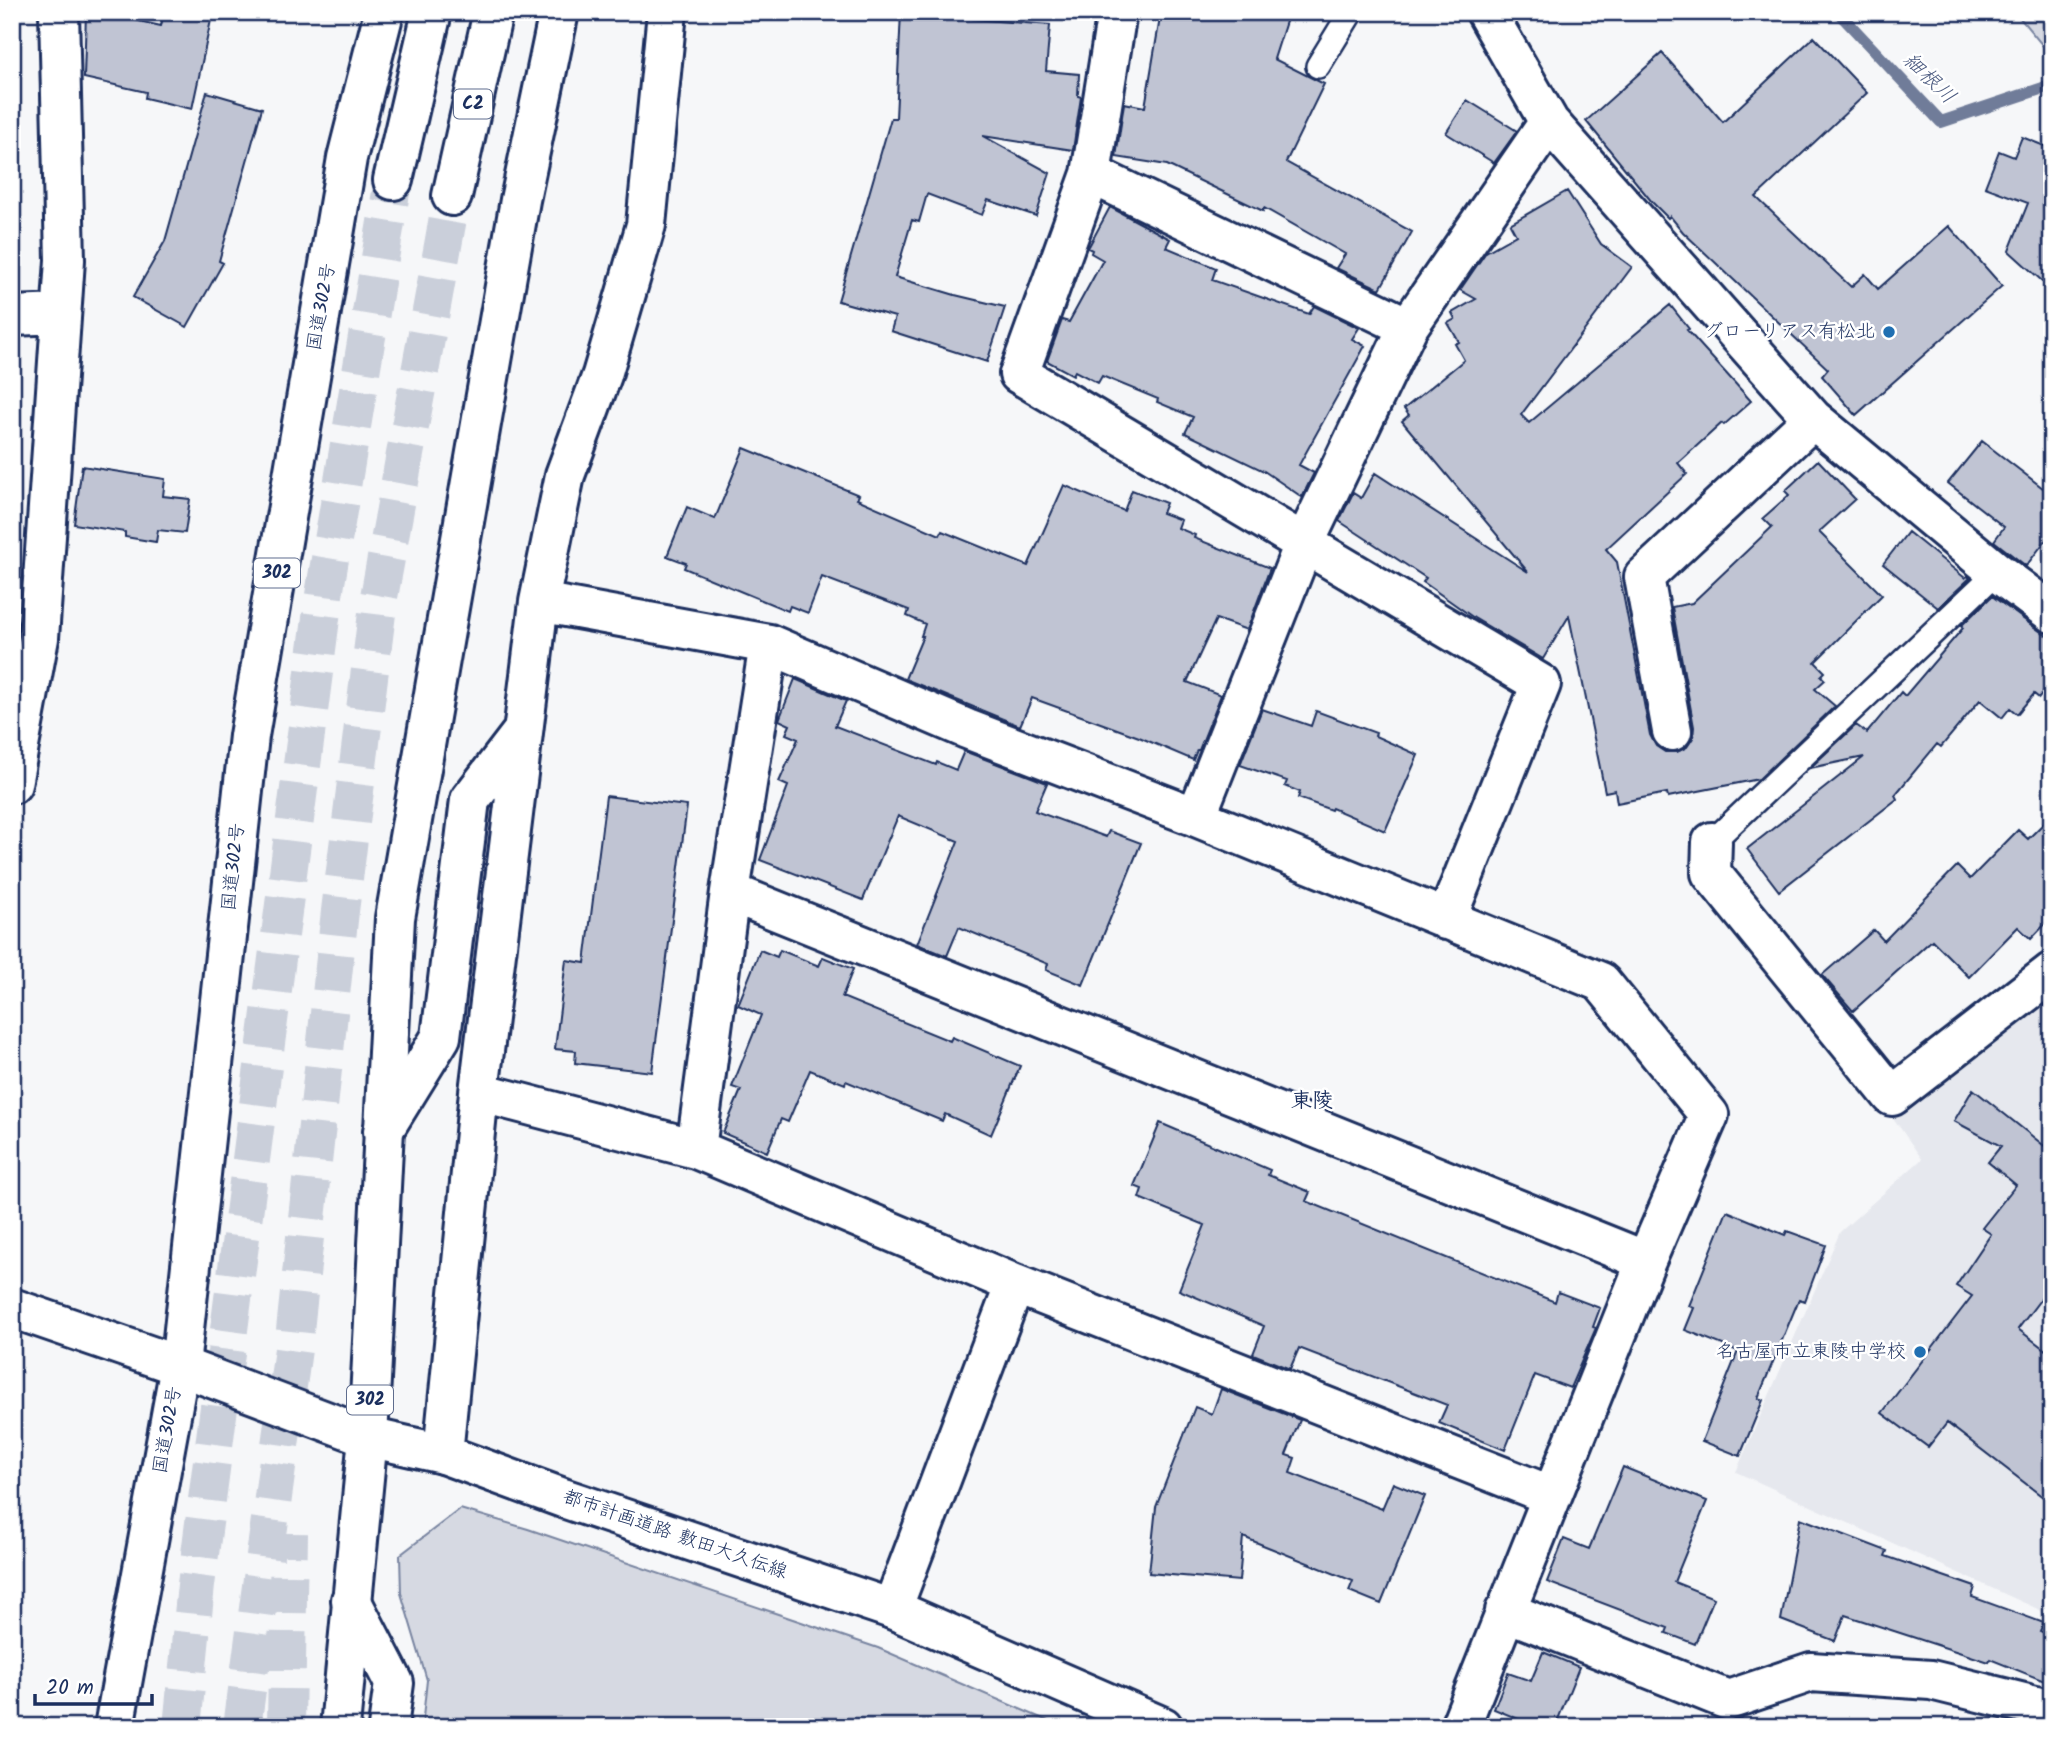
<svg xmlns="http://www.w3.org/2000/svg" width="2064" height="1739" font-family="Kalam,'Klee One',sans-serif">
	<style>
		.built { fill: #e6e8ee }
		.green { fill: #d6d9e2; stroke: #7884a0; stroke-width: 2 }
		.lines { fill: none; stroke-linecap: round; stroke-linejoin: round }
		.stream { stroke: #707c99; stroke-width: 12 }
		.building { fill: #c0c4d3; stroke: #1b2f5e; stroke-width: 2 }
		.motorway-tunnel { stroke: #cacfda; stroke-width: 38; stroke-dasharray: 38 19; stroke-linecap: butt }
		.service-casing { stroke: #1b2f5e; stroke-width: 28 }
		.minor-casing { stroke: #1b2f5e; stroke-width: 44 }
		.tertiary-casing { stroke: #1b2f5e; stroke-width: 44 }
		.trunk-casing { stroke: #1b2f5e; stroke-width: 44 }
		.motorway-casing { stroke: #1b2f5e; stroke-width: 44 }
		.service { stroke: #fff; stroke-width: 23 }
		.minor { stroke: #fff; stroke-width: 38 }
		.tertiary { stroke: #fff; stroke-width: 38 }
		.trunk { stroke: #fff; stroke-width: 38 }
		.motorway { stroke: #fff; stroke-width: 38 }
		.poi-dot { fill: #1f6fb2; stroke: #fff; stroke-width: 2.5 }
		.labels { text-anchor: middle; dominant-baseline: central; stroke-width: 5; stroke-linejoin: round; paint-order: stroke }
		.shield { fill: #fff; stroke: #5f6d8e; stroke-width: 2 }
		.shield-label { font-size: 18px; font-weight: bold; fill: #1b2f5e }
		.street-label { font-size: 19px; fill: #1b2f5e; stroke: #fff }
		.poi-label { font-size: 19px; fill: #1b2f5e; stroke: #fff; text-anchor: end }
		.water-label { font-size: 21px; font-style: italic; fill: #4d5c81; stroke: #fff }
		.neighbourhood-label { font-size: 21px; font-weight: bold; fill: #1b2f5e; stroke: #fff }
	</style>
	<rect width="100%" height="100%" fill="#f6f7f9"/>
	<filter id="ink" filterUnits="userSpaceOnUse"><feTurbulence type="fractalNoise" baseFrequency=".0143" numOctaves="2"/><feDisplacementMap in="SourceGraphic" scale="14" xChannelSelector="R" yChannelSelector="G"/><feConvolveMatrix kernelMatrix="1 2 1 2 8 2 1 2 1" color-interpolation-filters="sRGB"/></filter>
	<g filter="url(#ink)">
		<path class="built" d="M 2052,990 L 2052,1628 L 2040,1610 L 1736,1472 L 1840,1232 L 1922,1159 L 1889,1112 Z"/>
		<path class="green" d="M 2015,12 L 2052,12 L 2052,57 Z
			M 460,1509 L 528,1529 L 878,1648 L 1062,1727 L 422,1727 L 427,1680 L 401,1593 L 400,1555 Z"/>
		<g class="lines">
			<path class="stream" d="M 1838,12 L 1941,122 L 2052,85"/>
		</g>
		<path class="building" d="M 86,12 L 99,12 L 161,26 L 164,12 L 178,12 L 211,20 L 192,109 L 145,98 L 146,92 L 84,78 Z
			M 901,12 L 973,12 L 973,19 L 1050,25 L 1046,71 L 1079,74 L 1078,96 L 1081,97 L 1073,150 L 983,136 L 1050,173 L 1036,216 L 988,200 L 982,215 L 927,194 L 919,222 L 912,220 L 895,277 L 955,295 L 1005,307 L 987,362 L 891,331 L 895,317 L 838,301 L 891,118 L 896,118 Z
			M 1161,12 L 1289,12 L 1274,59 L 1324,84 L 1286,162 L 1412,232 L 1380,289 L 1336,268 L 1345,254 L 1264,208 L 1263,211 L 1167,165 L 1116,157 L 1124,103 L 1145,107 Z
			M 1814,37 L 1867,93 L 1756,197 L 1851,287 L 1865,274 L 1878,289 L 1949,226 L 2002,286 L 1856,415 L 1822,376 L 1828,369 L 1683,232 L 1670,216 L 1668,218 L 1652,202 L 1586,121 L 1662,53 L 1723,122 Z
			M 207,92 L 262,108 L 219,261 L 223,263 L 187,327 L 133,297 L 165,241 Z
			M 1467,100 L 1517,131 L 1494,163 L 1446,133 Z
			M 2022,137 L 2052,149 L 2052,290 L 2009,251 L 2028,203 L 1985,187 L 1999,151 L 2014,157 Z
			M 1567,191 L 1601,244 L 1632,267 L 1521,415 L 1529,423 L 1670,305 L 1689,329 L 1687,330 L 1751,401 L 1724,425 L 1722,423 L 1678,463 L 1687,474 L 1606,549 L 1617,562 L 1650,735 L 1656,746 L 1665,752 L 1677,752 L 1687,747 L 1693,738 L 1694,727 L 1672,607 L 1692,603 L 1772,527 L 1763,518 L 1789,495 L 1785,491 L 1818,460 L 1855,499 L 1819,532 L 1882,595 L 1815,662 L 1825,672 L 1821,676 L 1825,680 L 1815,689 L 1835,706 L 1759,779 L 1668,797 L 1667,793 L 1617,803 L 1615,790 L 1605,792 L 1569,616 L 1543,659 L 1474,618 L 1423,582 L 1426,578 L 1339,521 L 1353,493 L 1361,498 L 1375,473 L 1528,572 L 1402,421 L 1409,415 L 1404,409 L 1464,360 L 1455,344 L 1459,342 L 1448,323 L 1455,319 L 1452,313 L 1476,299 L 1460,290 L 1486,252 L 1516,235 L 1510,224 Z
			M 1110,207 L 1170,239 L 1166,247 L 1216,268 L 1212,280 L 1309,314 L 1314,306 L 1359,328 L 1352,339 L 1365,346 L 1299,465 L 1314,473 L 1302,497 L 1264,471 L 1185,433 L 1193,417 L 1157,402 L 1158,399 L 1102,376 L 1098,383 L 1075,371 L 1073,375 L 1047,361 L 1062,320 L 1069,322 L 1103,260 L 1091,253 L 1092,250 L 1088,248 Z
			M 1982,441 L 2052,495 L 2052,532 L 2026,566 L 1994,541 L 2004,527 L 1948,483 Z
			M 744,448 L 859,495 L 857,499 L 940,535 L 942,531 L 1028,566 L 1064,485 L 1124,511 L 1132,490 L 1166,503 L 1162,513 L 1181,520 L 1178,528 L 1195,535 L 1194,538 L 1270,568 L 1247,630 L 1216,619 L 1187,682 L 1221,695 L 1199,750 L 1197,750 L 1193,760 L 1139,737 L 1032,698 L 1020,726 L 905,679 L 923,636 L 921,636 L 925,624 L 907,616 L 909,610 L 822,577 L 808,613 L 790,606 L 788,611 L 684,568 L 686,563 L 667,556 L 687,507 L 715,519 Z
			M 82,466 L 165,479 L 163,496 L 190,499 L 185,533 L 158,530 L 156,542 L 125,537 L 125,532 L 74,524 Z
			M 1908,532 L 1965,578 L 1967,576 L 1970,578 L 1938,608 L 1883,564 Z
			M 1992,596 L 2052,640 L 2052,681 L 2039,698 L 2034,694 L 2017,714 L 2010,708 L 2002,718 L 1980,700 L 1941,747 L 1937,744 L 1895,795 L 1897,799 L 1779,891 L 1747,849 L 1864,757 L 1810,768 L 1856,725 L 1867,733 L 1901,692 L 1905,696 L 1963,628 L 1961,626 Z
			M 795,679 L 846,701 L 835,726 L 936,765 L 937,762 L 956,770 L 964,751 L 1047,783 L 1035,811 L 1106,837 L 1109,831 L 1141,843 L 1083,985 L 1046,970 L 1048,964 L 959,927 L 947,956 L 917,944 L 958,841 L 898,816 L 863,900 L 760,860 L 788,786 L 779,782 L 798,739 L 786,734 L 790,725 L 779,720 Z
			M 1262,709 L 1311,726 L 1316,711 L 1376,733 L 1375,736 L 1418,755 L 1385,831 L 1332,808 L 1331,810 L 1298,798 L 1300,792 L 1285,786 L 1287,781 L 1240,765 Z
			M 606,796 L 687,806 L 652,1072 L 575,1063 L 576,1051 L 555,1049 L 566,960 L 585,963 Z
			M 2052,815 L 2052,917 L 2031,939 L 2018,927 L 1969,977 L 1932,940 L 1853,1011 L 1822,975 L 1874,930 L 1884,941 L 1957,866 L 1970,879 L 2018,830 L 2028,839 Z
			M 760,950 L 777,957 L 780,950 L 819,966 L 823,957 L 853,969 L 842,997 L 950,1041 L 952,1037 L 1020,1066 L 991,1135 L 945,1114 L 942,1121 L 846,1081 L 845,1084 L 810,1070 L 788,1122 L 781,1119 L 767,1152 L 723,1133 L 741,1090 L 732,1087 L 761,1015 L 738,1005 Z
			M 1973,1089 L 2052,1152 L 2052,1284 L 2018,1329 L 2052,1355 L 2052,1504 L 1947,1423 L 1928,1447 L 1882,1413 L 1972,1296 L 1956,1286 L 1991,1234 L 1982,1228 L 2016,1185 L 1988,1162 L 2001,1146 L 1954,1121 Z
			M 1160,1123 L 1270,1170 L 1268,1175 L 1310,1192 L 1306,1201 L 1555,1302 L 1558,1292 L 1600,1308 L 1593,1327 L 1596,1328 L 1570,1388 L 1535,1375 L 1505,1450 L 1439,1423 L 1447,1405 L 1299,1348 L 1290,1369 L 1253,1354 L 1264,1326 L 1179,1290 L 1205,1225 L 1139,1198 L 1142,1189 L 1134,1186 Z
			M 1727,1211 L 1785,1235 L 1787,1231 L 1826,1245 L 1805,1301 L 1799,1299 L 1758,1398 L 1763,1400 L 1740,1456 L 1702,1441 L 1738,1351 L 1685,1330 L 1694,1308 L 1689,1306 Z
			M 1221,1389 L 1300,1420 L 1286,1455 L 1295,1458 L 1290,1473 L 1382,1509 L 1393,1483 L 1425,1496 L 1381,1604 L 1349,1591 L 1353,1581 L 1243,1537 L 1239,1581 L 1149,1573 L 1156,1507 L 1195,1407 L 1212,1414 Z
			M 1623,1467 L 1707,1501 L 1674,1582 L 1714,1598 L 1695,1644 L 1666,1633 L 1668,1628 L 1547,1582 L 1564,1539 L 1589,1549 Z
			M 1800,1518 L 1887,1551 L 1885,1556 L 1975,1587 L 1972,1597 L 2044,1623 L 2040,1632 L 2052,1637 L 2052,1684 L 1990,1659 L 1989,1662 L 1845,1615 L 1835,1641 L 1781,1620 Z
			M 1543,1652 L 1579,1667 L 1555,1727 L 1538,1727 L 1494,1709 L 1508,1673 L 1531,1681 Z"/>
		<g class="lines">
			<path class="motorway-tunnel" d="M 182,1727 L 196,1585 L 324,595 L 393,180
				M 242,1727 L 293,1349 L 340,911 L 379,597 L 452,196
				M 286,1727 L 289,1533"/>
			<g class="service-casing">
				<path id="service" d="M 1318,66 L 1351,12
					M 1712,842 L 1997,572"/>
			</g>
			<g class="minor-casing">
				<path id="minor" d="M 1117,12 L 1091,174 L 1019,374 L 1541,684 L 1446,920
					M 1486,12 L 1549,122 L 1813,419 L 1997,572 L 2052,613
					M 1091,174 L 1408,327
					M 12,316 L 61,314
					M 1672,731 L 1644,577 L 1813,419
					M 12,784 L 39,638 L 65,260 L 59,12
					M 1196,817 L 1304,544 L 1408,327 L 1549,122
					M 1712,842 L 1711,873 L 1892,1096 L 2052,972
					M 730,892 L 1646,1261
					M 479,1092 L 696,1149 L 1015,1284 L 1552,1496 L 1646,1261 L 1709,1115 L 1601,982 L 1196,817 L 967,729 L 769,644 L 539,602 L 565,475 L 602,375 L 646,225 L 667,12
					M 383,1131 L 441,1037 L 470,800 L 523,731
					M 696,1149 L 730,892 L 769,644
					M 12,1308 L 180,1366
					M 443,1454 L 479,1092 L 539,602
					M 351,1600 L 394,1683 L 388,1727
					M 892,1609 L 1015,1284
					M 1505,1611 L 1728,1700 L 1811,1672 L 1931,1680 L 2052,1710
					M 1460,1727 L 1552,1496"/>
			</g>
			<g class="tertiary-casing">
				<path id="tertiary" d="M 180,1366 L 368,1437 L 443,1454 L 563,1498 L 892,1609 L 1163,1727"/>
			</g>
			<g class="trunk-casing">
				<path id="trunk" d="M 114,1727 L 180,1366 L 249,736 L 347,158 L 384,12
					M 340,1727 L 368,1437 L 395,918 L 520,200 L 559,12"/>
			</g>
			<g class="motorway-casing">
				<path id="motorway" d="M 393,180 L 432,12
					M 452,196 L 493,12"/>
			</g>
			<use href="#service" class="service"/>
			<use href="#minor" class="minor"/>
			<use href="#tertiary" class="tertiary"/>
			<use href="#trunk" class="trunk"/>
			<use href="#motorway" class="motorway"/>
		</g>
	</g>
	<g class="poi-dot">
		<circle cx="1889" cy="332" r="7"/>
		<circle cx="1920" cy="1352" r="7"/>
	</g>
	<g class="labels">
		<g class="shield">
			<rect x="454" y="89.5" width="38" height="29" rx="5"/>
			<rect x="254" y="558.5" width="46" height="29" rx="5"/>
			<rect x="347" y="1385.5" width="46" height="29" rx="5"/>
		</g>
		<g class="shield-label">
			<text x="473" y="104">C2</text>
			<text x="277" y="573">302</text>
			<text x="370" y="1400">302</text>
		</g>
		<g class="street-label">
			<text transform="translate(322 307) rotate(-80)">国道302号</text>
			<text transform="translate(234 867) rotate(-84)">国道302号</text>
			<text transform="translate(168 1430) rotate(-80)">国道302号</text>
			<text transform="translate(675 1535) rotate(19)">都市計画道路 敷田大久伝線</text>
		</g>
		<g class="poi-label">
			<text x="1875" y="332">グローリアス有松北</text>
			<text x="1906" y="1352">名古屋市立東陵中学校</text>
		</g>
		<g class="water-label">
			<text transform="translate(1929 79) rotate(44)">細根川</text>
		</g>
		<g class="neighbourhood-label">
			<text x="1312" y="1101">東陵</text>
		</g>
	</g>
	<rect width="2064" height="1739" fill="none" stroke="#fff" stroke-width="42"/>
	<rect x="21" y="21" width="2022" height="1697" fill="none" stroke="#1b2f5e" stroke-width="2.5" filter="url(#ink)"/>
	<path d="M35 1694v10h117v-10" fill="none" stroke="#1b2f5e" stroke-width="3.5"/>
	<text x="46" y="1694" font-size="21" fill="#1b2f5e" stroke="#ffffff" stroke-width="5" paint-order="stroke">20 m</text>
</svg>
